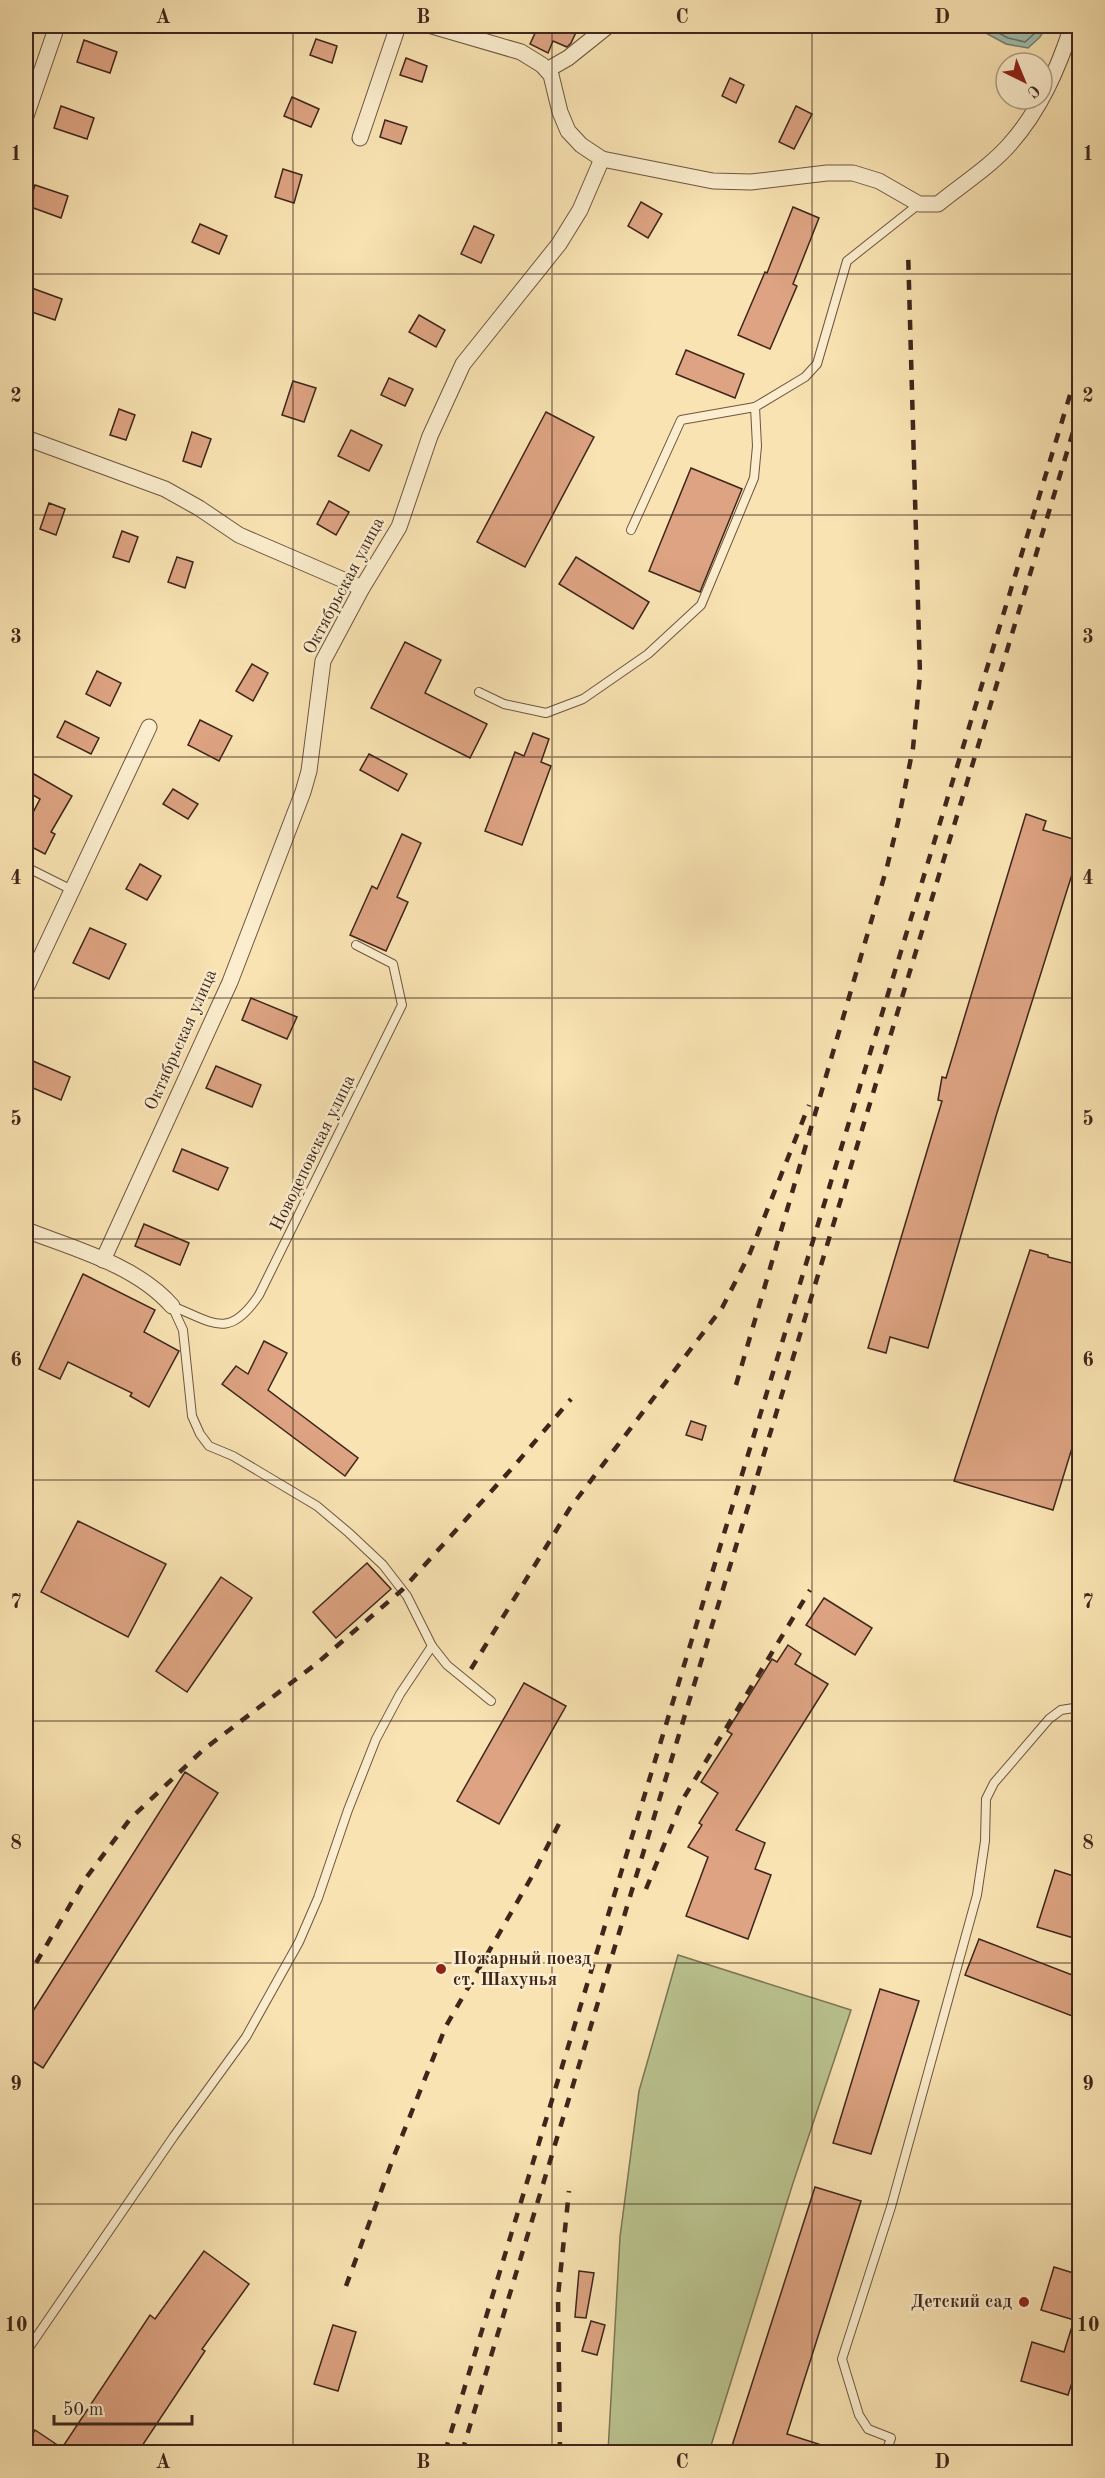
<svg xmlns="http://www.w3.org/2000/svg" width="1105" height="2478" font-family="'Old Standard TT',serif">
  <style>
    .green { fill: #bac48f; stroke: #7c7556; stroke-width: 1.5 }
    .water { fill: #9ebeb0; stroke: #788175; stroke-width: 1.5 }
    .lines { fill: none; stroke-linecap: round; stroke-linejoin: round }
    .shore { stroke: #6e7266; stroke-width: 1.5 }
    .building { fill: #dda382; stroke: #3e261c; stroke-width: 1.5 }
    .lane-casing { stroke: #6d5542; stroke-width: 10 }
    .street-casing { stroke: #6d5542; stroke-width: 17 }
    .lane { stroke: #fbedcd; stroke-width: 8 }
    .street { stroke: #fbedcd; stroke-width: 15 }
    .rail { stroke: #3e261c; stroke-width: 4.5; stroke-dasharray: 10 10; stroke-linecap: butt }
    .grid { fill: none; stroke: #3e261c; stroke-width: 1.5; stroke-opacity: 0.55 }
    .poi-dot { fill: #8f2418; stroke: #fbedcd; stroke-width: 2 }
    .labels { text-anchor: middle; dominant-baseline: central; stroke-width: 5; stroke-linejoin: round; paint-order: stroke }
    .street-label { font-size: 18px; fill: #3e261c; stroke: #fbedcd }
    .poi-label { font-size: 18px; font-weight: bold; fill: #3e261c; stroke: #fbedcd; text-anchor: start }
    .neatline { fill: none; stroke: #3e261c; stroke-width: 2 }
    .grid-label { font-size: 20px; text-anchor: middle; font-weight: bold; fill: #3e261c }
  </style>
  <rect width="100%" height="100%" fill="#f9e3b2"/>
  <filter id="stains"><feTurbulence type="fractalNoise" baseFrequency=".00333" numOctaves="4"/><feColorMatrix values="0 0 0 0 .2 0 0 0 0 .09 0 0 0 0 .02 0 0 0 .5 -.17"/></filter>
  <radialGradient id="worn" r=".72"><stop offset=".6" stop-color="#630" stop-opacity="0"/><stop offset="1" stop-color="#630" stop-opacity=".3"/></radialGradient>
  <polygon class="green" points="678,1955 851,2010 793,2183 709,2452 608,2452 620,2237 639,2091"/>
  <polygon class="water" points="973,26 1047,26 1040,37 1028,48 1006,44"/>
  <g class="lines">
    <polyline class="shore" points="986,26 1008,38 1025,42 1035,33 1040,26"/>
  </g>
  <g class="building">
    <polygon points="555,26 579,26 571,43 567,47 553,41 548,53 530,44 538,27 552,33"/>
    <polygon points="316,39 337,46 332,63 310,55"/>
    <polygon points="84,40 117,52 110,73 77,62"/>
    <polygon points="406,58 427,66 422,82 400,75"/>
    <polygon points="730,78 744,85 736,103 722,96"/>
    <polygon points="292,97 319,109 311,127 284,116"/>
    <polygon points="61,106 94,118 87,139 54,128"/>
    <polygon points="796,106 812,114 794,149 779,142"/>
    <polygon points="385,120 407,127 401,144 380,137"/>
    <polygon points="283,169 302,175 294,203 275,197"/>
    <polygon points="35,185 68,196 61,218 28,206"/>
    <polygon points="641,202 662,214 648,238 628,226"/>
    <polygon points="793,207 819,218 793,284 797,286 770,349 738,335 765,272 767,273"/>
    <polygon points="200,224 227,236 219,254 192,242"/>
    <polygon points="474,226 494,235 481,263 461,254"/>
    <polygon points="29,287 62,299 55,320 26,310 26,297"/>
    <polygon points="419,315 445,330 436,347 409,332"/>
    <polygon points="686,350 744,374 735,398 676,374"/>
    <polygon points="389,378 413,389 405,406 381,395"/>
    <polygon points="293,381 316,388 304,422 282,415"/>
    <polygon points="119,409 135,415 126,440 110,435"/>
    <polygon points="546,412 594,437 525,567 477,542"/>
    <polygon points="351,430 382,445 369,471 338,456"/>
    <polygon points="192,432 211,439 201,467 183,461"/>
    <polygon points="691,468 742,489 700,592 649,571"/>
    <polygon points="329,501 349,512 336,535 317,524"/>
    <polygon points="49,503 65,509 56,535 40,529"/>
    <polygon points="122,531 138,537 129,562 113,557"/>
    <polygon points="177,557 193,562 185,588 168,582"/>
    <polygon points="576,557 649,602 633,629 559,584"/>
    <polygon points="405,642 441,660 425,693 487,724 470,758 371,708"/>
    <polygon points="252,664 268,673 253,701 236,691"/>
    <polygon points="97,671 121,683 110,706 86,694"/>
    <polygon points="200,720 232,736 219,761 188,745"/>
    <polygon points="65,721 99,738 91,754 57,737"/>
    <polygon points="533,733 549,739 541,762 551,766 522,845 485,831 515,752 524,756"/>
    <polygon points="369,754 407,774 398,791 360,770"/>
    <polygon points="34,774 72,796 51,832 55,834 45,854 26,844 26,826 40,799 26,791"/>
    <polygon points="173,789 198,804 188,819 163,804"/>
    <polygon points="1026,814 1046,821 1043,830 1080,841 1080,849 996,1116 928,1348 890,1337 886,1353 868,1348 942,1101 938,1100 942,1077 946,1078"/>
    <polygon points="402,834 421,843 397,897 408,902 386,951 350,935 372,886 377,889"/>
    <polygon points="140,864 161,876 147,900 126,889"/>
    <polygon points="90,928 126,944 109,979 73,963"/>
    <polygon points="251,998 297,1017 287,1039 242,1020"/>
    <polygon points="26,1058 70,1077 61,1100 26,1085"/>
    <polygon points="216,1066 261,1085 252,1107 206,1088"/>
    <polygon points="182,1149 228,1168 218,1190 173,1171"/>
    <polygon points="144,1224 189,1243 180,1265 135,1246"/>
    <polygon points="1030,1250 1048,1255 1048,1257 1080,1265 1080,1422 1053,1510 954,1481"/>
    <polygon points="83,1274 155,1310 144,1332 179,1351 149,1407 130,1396 132,1393 68,1362 60,1379 39,1369"/>
    <polygon points="264,1341 287,1353 268,1390 358,1458 345,1476 222,1384 236,1366 248,1374"/>
    <polygon points="691,1421 706,1426 702,1440 686,1435"/>
    <polygon points="78,1521 166,1564 128,1637 41,1592"/>
    <polygon points="367,1563 391,1589 336,1638 313,1612"/>
    <polygon points="221,1577 252,1598 187,1692 156,1671"/>
    <polygon points="824,1598 872,1628 855,1655 806,1625"/>
    <polygon points="788,1645 801,1654 795,1664 828,1684 736,1830 765,1843 755,1869 771,1875 748,1939 686,1916 708,1857 688,1847 702,1825 699,1823 718,1793 701,1782 732,1734 727,1731 772,1659 777,1662"/>
    <polygon points="524,1683 566,1706 499,1824 457,1801"/>
    <polygon points="185,1772 218,1793 43,2068 26,2057 26,2022"/>
    <polygon points="1055,1870 1080,1878 1080,1940 1037,1927"/>
    <polygon points="979,1939 1080,1978 1080,2019 965,1975"/>
    <polygon points="880,1989 919,2001 871,2154 833,2143"/>
    <polygon points="815,2187 861,2201 787,2434 834,2449 834,2452 730,2452"/>
    <polygon points="204,2251 249,2284 202,2349 205,2351 138,2452 26,2452 26,2445 35,2430 62,2448 150,2315 155,2319"/>
    <polygon points="1054,2267 1080,2275 1080,2358 1068,2395 1021,2381 1032,2342 1064,2352 1074,2320 1041,2310"/>
    <polygon points="579,2271 594,2273 586,2318 575,2317"/>
    <polygon points="591,2321 605,2325 597,2355 582,2351"/>
    <polygon points="333,2325 356,2332 338,2391 314,2384"/>
  </g>
  <g class="lines">
    <g class="lane-casing">
      <g id="lane">
        <polyline points="631,530 681,420 755,407 805,377 817,364 847,261 919,204"/>
        <polyline points="479,692 504,704 546,713 583,699 648,654 701,605 754,478 757,446 755,407"/>
        <polyline points="26,867 72,890"/>
        <path d="M172 1306C214 1323 229 1340 259 1295L402 1005 393 964 356 945"/>
        <polyline points="432,1646 447,1665 491,1701"/>
        <polyline points="26,2352 174,2136 246,2037 299,1942 318,1898 348,1810 376,1739 400,1694 432,1646 407,1596 383,1565 349,1533 317,1506 233,1456 209,1446 200,1434 192,1416 183,1330 172,1306"/>
        <polyline points="886,2452 891,2438 868,2429 859,2415 842,2359 891,2207 977,1895 985,1841 986,1799 994,1783 1049,1719 1061,1710 1080,1707"/>
      </g>
    </g>
    <g class="street-casing">
      <g id="street">
        <path d="M432 26 521 52 542 65 551 75 560 112 568 131 581 145 602 159 713 181 751 182 827 173H853L879 181 919 204H938C961 185 990 167 1010 144 1040 110 1058 69 1072 26"/>
        <polyline points="547,70 568,58 608,26"/>
        <polyline points="26,116 57,26"/>
        <polyline points="360,138 398,26"/>
        <polyline points="26,438 165,489 199,508 239,535 362,588"/>
        <polyline points="26,988 149,727"/>
        <path d="M26 1230C75 1249 136 1265 172 1306"/>
        <polyline points="103,1260 230,982 303,792 309,771 323,661 362,588 399,527 430,436 463,364 559,244 580,210 602,159"/>
      </g>
    </g>
    <use href="#lane" class="lane"/>
    <use href="#street" class="street"/>
    <g class="rail">
      <polyline points="736,1385 887,867 898,822 913,748 920,675 908,250"/>
      <polyline points="471,1669 570,1508 722,1308 750,1253 809,1105"/>
      <polyline points="646,1889 683,1799 810,1590"/>
      <polyline points="26,1980 86,1878 130,1819 203,1750 316,1664 402,1590 515,1465 571,1399"/>
      <polyline points="346,2286 394,2156 446,2026 531,1878 562,1818"/>
      <polyline points="445,2452 1080,362"/>
      <polyline points="462,2452 1080,409"/>
      <polyline points="560,2452 558,2296 569,2191"/>
    </g>
  </g>
  <path class="grid" d="M293 26V2452M552 26V2452M812 26V2452M26 274H1080M26 515H1080M26 757H1080M26 998H1080M26 1239H1080M26 1480H1080M26 1721H1080M26 1963H1080M26 2204H1080"/>
  <g class="poi-dot">
    <circle cx="441" cy="1969" r="6"/>
    <circle cx="1024" cy="2302" r="6"/>
  </g>
  <g class="labels">
    <g class="street-label">
      <text transform="translate(344 586) rotate(-62)">Октябрьская улица</text>
      <text transform="translate(181 1040) rotate(-66)">Октябрьская улица</text>
      <text transform="translate(313 1153) rotate(-64)">Новодеповская улица</text>
    </g>
    <g class="poi-label">
      <text x="453" y="1959">Пожарный поезд<tspan x="453" dy="21">ст. Шахунья</tspan></text>
      <text x="1012" y="2302" text-anchor="end">Детский сад</text>
    </g>
  </g>
  <rect width="1105" height="2478" fill="none" stroke="#f9e3b2" stroke-width="66"/>
  <g transform="translate(1024 81) rotate(137)"><circle r="28" fill="#fbedcd" stroke="#af9d86" stroke-width="1.5"/>
  <path d="M0-4.5L10 22L0 15L-10 22Z" fill="#8f2418"/>
  <text y="-9" font-size="16" font-weight="bold" text-anchor="middle" fill="#3e261c">С</text>
  </g>
  <path d="M54 2415v9h138v-9" fill="none" stroke="#3e261c" stroke-width="3"/>
  <text x="63" y="2415" font-size="18" fill="#3e261c" stroke="#fbedcd" stroke-width="4.5" paint-order="stroke">50 m</text>
  <rect x="33" y="33" width="1039" height="2412" class="neatline"/>
  <g class="grid-label">
    <text x="163" y="23">A</text>
    <text x="423" y="23">B</text>
    <text x="682" y="23">C</text>
    <text x="942" y="23">D</text>
    <text x="16" y="160">1</text>
    <text x="1088" y="160">1</text>
    <text x="16" y="402">2</text>
    <text x="1088" y="402">2</text>
    <text x="16" y="643">3</text>
    <text x="1088" y="643">3</text>
    <text x="16" y="884">4</text>
    <text x="1088" y="884">4</text>
    <text x="16" y="1125">5</text>
    <text x="1088" y="1125">5</text>
    <text x="16" y="1366">6</text>
    <text x="1088" y="1366">6</text>
    <text x="16" y="1608">7</text>
    <text x="1088" y="1608">7</text>
    <text x="16" y="1849">8</text>
    <text x="1088" y="1849">8</text>
    <text x="16" y="2090">9</text>
    <text x="1088" y="2090">9</text>
    <text x="16" y="2331">10</text>
    <text x="1088" y="2331">10</text>
    <text x="163" y="2468">A</text>
    <text x="423" y="2468">B</text>
    <text x="682" y="2468">C</text>
    <text x="942" y="2468">D</text>
  </g>
  <rect width="100%" height="100%" filter="url(#stains)"/>
  <rect width="100%" height="100%" fill="url(#worn)"/>
</svg>
